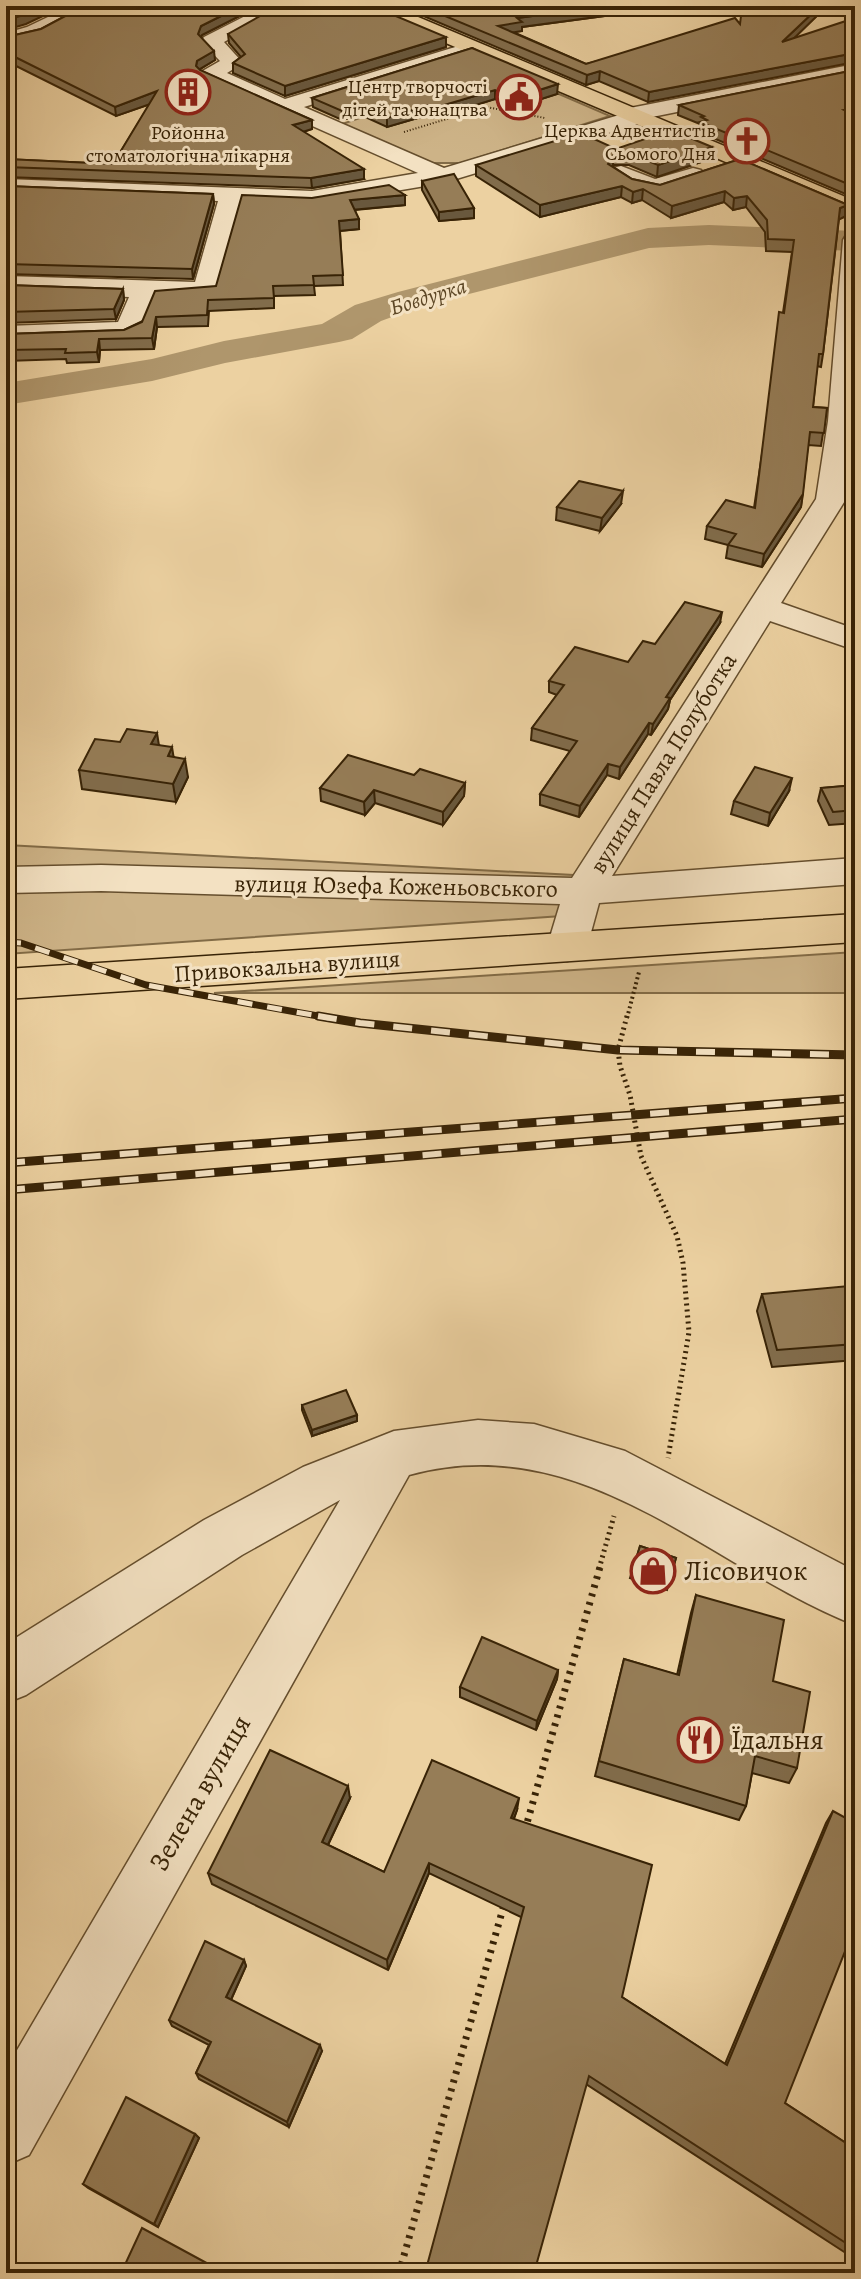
<svg xmlns="http://www.w3.org/2000/svg" width="861" height="2279" font-family="Alegreya,serif">
  <style>
    .green { fill: #cdb387; stroke: #826b46; stroke-width: 2 }
    .lines { fill: none; stroke-linecap: round; stroke-linejoin: round }
    .river { fill: #af966c; fill-rule: evenodd }
    .minor-casing { stroke: #654e2d; stroke-width: 3 }
    .major-casing { stroke: #382306; stroke-width: 3 }
    .path-far3 { stroke: #382306; stroke-width: 2; stroke-dasharray: 1 2; stroke-linecap: butt }
    .path-far2 { stroke: #382306; stroke-width: 4; stroke-dasharray: 2 3; stroke-linecap: butt }
    .path-far1 { stroke: #382306; stroke-width: 5; stroke-dasharray: 2 4; stroke-linecap: butt }
    .path { stroke: #382306; stroke-width: 7; stroke-dasharray: 3 6; stroke-linecap: butt }
    .minor { fill: #f3e1c2; fill-rule: evenodd }
    .major { fill: #ecd1a1; fill-rule: evenodd }
    .rail-far1-casing { stroke: #382306; stroke-width: 7 }
    .rail-casing { stroke: #382306; stroke-width: 9 }
    .rail-far1 { stroke: #f3e1c2; stroke-width: 5; stroke-dasharray: 15; stroke-linecap: butt }
    .rail { stroke: #f3e1c2; stroke-width: 6; stroke-dasharray: 19; stroke-linecap: butt }
    .wall { fill: #816c4b; stroke: #382306; stroke-width: 2 }
    .shaded-wall { fill: #69583d; stroke: #382306; stroke-width: 2 }
    .building { fill: #967d57; stroke: #382306; stroke-width: 2 }
    .labels { text-anchor: middle; dominant-baseline: central; stroke-width: 6; stroke-linejoin: round; paint-order: stroke }
    .far-poi-label { font-size: 20px; fill: #382306; stroke: #f3e1c2; text-anchor: end }
    .far-water-label { font-size: 22px; font-style: italic; fill: #5c4625; stroke: #f3e1c2 }
    .street-label { font-size: 24px; fill: #382306; stroke: #f3e1c2 }
    .near-poi-label { font-size: 28px; fill: #382306; stroke: #f3e1c2; text-anchor: start }
    .near-street-label { font-size: 28px; fill: #382306; stroke: #f3e1c2 }
  </style>
  <rect width="100%" height="100%" fill="#ecd1a1"/>
  <filter id="stains"><feTurbulence type="fractalNoise" baseFrequency=".0025" numOctaves="4"/><feColorMatrix values="0 0 0 0 .2 0 0 0 0 .09 0 0 0 0 .02 0 0 0 .5 -.17"/></filter>
  <radialGradient id="worn" r=".72"><stop offset=".6" stop-color="#630" stop-opacity="0"/><stop offset="1" stop-color="#630" stop-opacity=".3"/></radialGradient>
  <g class="green">
    <polygon points="522,78 610,116 461,163 432,163 339,125 410,101"/>
    <polygon points="680,232 850,237 849,243 709,237 651,240 412,302 373,315 343,333 325,338 227,355 154,373 6,398 6,389 148,366 243,345 318,333 332,329 363,311 424,292 603,249 642,236"/>
    <polygon points="6,845 592,876 576,915 6,954"/>
    <polygon points="855,952 855,993 214,993"/>
  </g>
  <g class="lines">
    <polygon class="river" points="709,225 855,231 855,251 709,245 649,248 422,306 381,321 352,339 339,342 225,363 152,381 6,405 6,383 152,359 224,341 322,324 355,305 398,292 648,228"/>
    <g class="minor-casing">
      <g id="minor">
        <polygon points="71,6 96,6 41,35 6,45 6,33 27,27"/>
        <polygon points="265,6 290,6 224,42 243,63 227,73 285,99 465,44 479,44 482,48 479,52 304,107 444,168 619,115 622,110 630,108 855,64 855,76 647,118 645,122 443,183 312,205 241,202 215,294 154,298 141,331 124,338 6,342 6,326 118,322 129,297 6,292 6,276 195,282 218,201 6,193 6,179 312,191 418,173 202,77 199,73 220,61 201,41 204,37"/>
        <polygon points="621,166 655,179 693,168 701,170 705,175 701,180 653,194 613,178 609,173 613,168"/>
        <polygon points="855,233 855,430 846,499 781,603 855,629 855,650 770,621 612,876 855,858 855,884 599,903 587,947 581,957 567,961 553,957 547,947 560,904 101,891 6,893 6,867 101,865 572,878 816,499 828,421 843,240 846,235"/>
        <path d="M478 1420 534 1424 625 1451 855 1571V1625C706 1566 584 1427 409 1475L29 2155 6 2165V2069L340 1500 242 1555 26 1695 6 1703V1644L204 1520 303 1467 394 1431Z"/>
      </g>
    </g>
    <g class="major-casing">
      <g id="major">
        <polygon points="365,6 392,6 855,201 855,217 368,10"/>
        <polygon points="855,914 855,942 6,999 6,969"/>
      </g>
    </g>
    <polyline class="path-far3" points="404,132 486,107 545,118"/>
    <polyline class="path-far2" points="627,1018 639,972"/>
    <g class="path-far1">
      <polyline points="627,1016 618,1050 620,1066 630,1095 641,1156 677,1236 683,1263 689,1332 668,1458"/>
      <polyline points="599,1569 614,1516"/>
    </g>
    <g class="path">
      <polyline points="525,1830 600,1567"/>
      <polyline points="399,2273 504,1905"/>
    </g>
    <use href="#minor" class="minor"/>
    <use href="#major" class="major"/>
    <g class="rail-far1-casing">
      <polyline id="rail-far1" points="6,942 21,943 146,985 329,1018"/>
    </g>
    <g class="rail-casing">
      <g id="rail">
        <polyline points="318,1016 360,1023 618,1050 855,1055"/>
        <polyline points="6,1163 855,1098"/>
        <polyline points="6,1190 855,1119"/>
      </g>
    </g>
    <use href="#rail-far1" class="rail-far1"/>
    <use href="#rail" class="rail"/>
  </g>
  <g class="wall">
    <polygon points="84,6 259,6 202,35 201,37 215,60 199,70 312,120 312,129 303,132 364,179 312,188 6,177 6,159 113,164 150,104 116,116 14,65 6,37 41,29"/>
    <polygon points="400,6 649,6 649,10 522,27 522,31 513,32 586,64 740,24 827,6 794,38 648,102 599,81 586,85"/>
    <polygon points="228,34 446,47 285,96 233,73 233,63 241,57 229,43"/>
    <polygon points="472,48 557,94 513,108 495,99 434,118 428,115 387,127 361,115 342,120 313,107 312,98"/>
    <polygon points="855,70 855,198 699,132 700,124 678,115 679,105"/>
    <polygon points="616,149 710,159 657,177 629,165 613,165 612,166 632,179 660,185 740,159 848,205 846,216 839,219 823,354 821,367 817,366 813,407 827,408 821,446 808,445 801,507 762,567 726,558 728,545 705,539 707,526 754,508 792,252 766,251 765,232 746,207 733,210 724,202 671,218 642,200 632,203 621,197 540,217 476,176 476,165"/>
    <polygon points="422,181 474,208 474,218 439,221 422,190"/>
    <polygon points="6,186 213,194 214,204 193,279 6,274"/>
    <polygon points="405,195 405,205 355,210 359,229 340,231 343,285 314,286 315,295 274,296 274,308 209,311 208,326 157,327 154,349 100,350 99,362 67,363 66,359 6,361 6,334 124,330 216,286 312,198"/>
    <polygon points="6,285 123,289 124,300 116,319 6,323"/>
    <polygon points="621,504 600,531 556,520 557,507"/>
    <polygon points="855,542 855,564 848,562 851,550"/>
    <polygon points="720,623 670,700 668,709 651,735 648,734 619,779 607,775 579,817 540,805 540,794 570,751 531,740 532,728 557,695 549,692 549,681 628,662 655,644"/>
    <polygon points="120,742 159,745 174,757 188,777 176,802 82,789 79,770"/>
    <polygon points="414,775 465,783 464,796 443,825 375,803 365,815 321,801 320,788"/>
    <polygon points="855,785 855,823 829,825 818,801 821,788"/>
    <polygon points="789,791 768,826 731,814 734,801"/>
    <polygon points="762,1294 855,1305 855,1360 772,1367 757,1311"/>
    <polygon points="302,1405 357,1415 357,1421 312,1436 302,1410"/>
    <polygon points="640,1546 676,1558 667,1590 630,1578"/>
    <polygon points="696,1595 773,1681 797,1768 789,1783 752,1773 746,1806 739,1820 595,1776 624,1659 677,1675 691,1613"/>
    <polygon points="558,1670 557,1679 536,1730 460,1697 460,1687"/>
    <polygon points="350,1798 328,1845 384,1872 517,1810 514,1819 622,1997 725,2064 826,1823 833,1811 785,2103 855,2149 855,2259 586,2084 521,1917 429,1873 388,1970 212,1884 208,1873"/>
    <polygon points="244,1960 246,1966 231,2000 322,2051 289,2127 199,2079 196,2073 209,2045 172,2026 169,2020"/>
    <polygon points="195,2134 199,2138 158,2227 88,2188 83,2184"/>
  </g>
  <g class="shaded-wall">
    <polygon points="44,6 64,6 26,24 6,30 6,20"/>
    <polygon points="241,6 259,6 202,35 199,43 198,34 201,26"/>
    <polygon points="610,6 649,6 649,10 522,27 522,31 497,35 498,26 517,18"/>
    <polygon points="820,6 827,6 781,51 782,42"/>
    <polygon points="446,37 446,47 285,96 285,86"/>
    <polygon points="214,51 215,60 198,70 196,66 197,61"/>
    <polygon points="855,53 855,62 648,102 649,92"/>
    <polygon points="13,56 14,65 6,70 6,60"/>
    <polygon points="600,71 599,81 586,85 587,75"/>
    <polygon points="558,84 557,94 513,108 514,98"/>
    <polygon points="495,90 495,99 434,118 434,108"/>
    <polygon points="157,91 159,101 116,116 115,107"/>
    <polygon points="361,105 361,115 342,120 342,111"/>
    <polygon points="428,105 428,115 387,127 387,118"/>
    <polygon points="855,108 855,117 844,110"/>
    <polygon points="312,120 312,129 293,135 293,125"/>
    <polygon points="712,147 710,159 657,177 658,165"/>
    <polygon points="614,154 613,165 607,175 608,164"/>
    <polygon points="364,169 364,179 312,188 311,178"/>
    <polygon points="622,186 621,197 540,217 540,205"/>
    <polygon points="643,189 642,200 632,203 633,192"/>
    <polygon points="725,191 724,202 671,218 672,206"/>
    <polygon points="213,194 214,204 193,279 192,269"/>
    <polygon points="405,195 405,205 351,210 350,200"/>
    <polygon points="747,196 746,207 733,210 734,198"/>
    <polygon points="848,205 846,216 838,220 840,208"/>
    <polygon points="474,208 474,218 439,221 439,212"/>
    <polygon points="359,219 359,229 339,231 339,221"/>
    <polygon points="123,289 124,300 116,319 114,309"/>
    <polygon points="156,317 157,327 154,349 152,338"/>
    <polygon points="99,339 100,350 99,362 97,352"/>
    <polygon points="623,491 621,504 600,531 602,518"/>
    <polygon points="803,494 801,507 762,567 764,554"/>
    <polygon points="722,612 720,623 670,700 668,709 651,735 653,724 666,697"/>
    <polygon points="649,723 648,734 619,779 620,767"/>
    <polygon points="157,733 160,752 151,744"/>
    <polygon points="172,747 175,766 168,756"/>
    <polygon points="185,759 188,777 176,802 173,784"/>
    <polygon points="608,764 607,775 579,817 580,806"/>
    <polygon points="792,778 789,791 768,826 770,813"/>
    <polygon points="465,783 464,796 443,825 443,812"/>
    <polygon points="374,790 375,803 365,815 364,802"/>
    <polygon points="357,1415 357,1421 312,1436 312,1430"/>
    <polygon points="558,1670 557,1679 536,1730 537,1721"/>
    <polygon points="348,1786 350,1798 324,1853 322,1842"/>
    <polygon points="519,1798 517,1810 509,1830 511,1818"/>
    <polygon points="429,1863 429,1873 388,1970 387,1960"/>
    <polygon points="244,1960 246,1966 229,2004 226,1997"/>
    <polygon points="320,2045 322,2051 289,2127 287,2122"/>
    <polygon points="195,2134 199,2138 158,2227 154,2224"/>
  </g>
  <g class="building">
    <polygon points="6,6 44,6 24,15 6,20"/>
    <polygon points="84,6 241,6 201,26 198,34 214,51 197,61 196,66 200,70 312,120 293,125 364,169 311,178 6,167 6,159 113,164 157,91 115,107 13,56 6,60 6,37 41,29"/>
    <polygon points="278,6 372,6 446,37 285,86 233,63 245,54 228,34"/>
    <polygon points="421,6 610,6 517,18 522,22 498,26 586,64 735,18 740,24 741,16 775,6 820,6 782,42 855,18 855,53 649,92 600,71 587,75"/>
    <polygon points="472,48 558,84 514,98 495,90 434,108 428,105 387,118 361,105 342,111 312,98"/>
    <polygon points="855,70 855,108 844,110 855,115 855,187 700,122 707,120 701,117 704,116 679,105"/>
    <polygon points="671,130 712,147 658,165 630,154 614,154 608,164 632,179 660,185 740,159 848,205 840,208 823,354 819,354 813,407 827,408 824,433 810,432 803,494 764,554 728,545 736,534 707,526 726,500 755,508 779,312 784,313 794,240 768,239 767,220 747,196 734,198 725,191 672,206 643,189 633,192 622,186 540,205 476,165 581,133 616,149"/>
    <polygon points="454,174 474,208 439,212 422,181"/>
    <polygon points="389,185 405,195 350,200 359,219 339,221 343,275 313,276 314,285 273,286 274,298 208,300 207,315 156,317 152,338 99,339 97,352 65,353 66,349 6,350 6,334 124,330 142,322 155,291 216,286 242,195 312,198"/>
    <polygon points="6,186 213,194 192,269 6,264"/>
    <polygon points="6,285 123,289 114,309 6,312"/>
    <polygon points="579,481 623,491 602,518 557,507"/>
    <polygon points="685,602 722,612 666,697 670,698 653,724 649,723 620,767 608,764 580,806 540,794 577,741 532,728 564,685 549,681 575,647 628,662 643,641 655,644"/>
    <polygon points="127,729 157,733 151,744 172,747 168,756 185,759 173,784 79,770 95,739 120,742"/>
    <polygon points="348,755 414,775 420,769 465,783 443,812 374,790 364,802 320,788"/>
    <polygon points="755,767 792,778 770,813 734,801"/>
    <polygon points="855,785 855,810 833,812 821,788"/>
    <polygon points="849,1286 855,1305 855,1344 777,1350 762,1294"/>
    <polygon points="346,1390 357,1415 312,1430 302,1405"/>
    <polygon points="640,1546 676,1558 668,1585 632,1573"/>
    <polygon points="696,1595 784,1620 773,1681 810,1692 797,1768 755,1756 746,1806 599,1761 624,1659 679,1675"/>
    <polygon points="482,1637 558,1670 537,1721 460,1687"/>
    <polygon points="270,1750 348,1786 322,1842 384,1872 432,1760 519,1798 511,1818 652,1865 622,1997 727,2065 833,1811 855,1823 855,1926 785,2103 855,2149 855,2249 589,2076 534,2273 425,2273 524,1907 429,1863 387,1960 208,1873"/>
    <polygon points="205,1941 244,1960 226,1997 320,2045 287,2122 196,2073 211,2042 169,2020"/>
    <polygon points="126,2097 195,2134 154,2224 83,2184"/>
    <polygon points="142,2228 225,2273 126,2273 122,2271"/>
  </g>
  <defs>
    <g id="building-ring" transform="scale(2.3)"><circle r="9.5" fill="#f3e1c2" stroke="#8f2418" stroke-width="1.5"/><path d="M-4-6H4V6H1V3H-1V6H-4ZM-2.5-4.3h1.7v1.8h-1.7ZM.8-4.3h1.7v1.8H.8ZM-2.5-1h1.7V.8h-1.7ZM.8-1h1.7V.8H.8Z" fill="#8f2418"/></g>
    <g id="civic-ring" transform="scale(2.3)"><circle r="9.5" fill="#f3e1c2" stroke="#8f2418" stroke-width="1.5"/><path d="M-.6-6.5H3V-4.5H.6V-3L4-1V1h2V6H-6V1h2V-1L-.6-3ZM-1.2 2.5V6h2.4V2.5Z" fill="#8f2418"/></g>
    <g id="church-ring" transform="scale(2.3)"><circle r="9.5" fill="#f3e1c2" stroke="#8f2418" stroke-width="1.5"/><path d="M-1.2-6h2.4v3.5h3.3v2.4h-3.3V6h-2.4V-.1h-3.3v-2.4h3.3Z" fill="#8f2418"/></g>
    <g id="shop-ring" transform="scale(2.3)"><circle r="9.5" fill="#f3e1c2" stroke="#8f2418" stroke-width="1.5"/><path d="M-5-2.5h2.3a2.7 3.5 0 0 1 5.4 0H5L5.5 6h-11ZM-1.5-2.5h3a1.5 2.3 0 0 0-3 0Z" fill="#8f2418"/></g>
    <g id="restaurant-ring" transform="scale(2.3)"><circle r="9.5" fill="#f3e1c2" stroke="#8f2418" stroke-width="1.5"/><path d="M-5-6h1v4h1v-4h1v4h1v-4h1v5L-1.5 .5V6h-2V.5L-5-1ZM5-6V6H3V1.5H1.5Q1.5-4 5-6Z" fill="#8f2418"/></g>
  </defs>
  <g fill-rule="evenodd">
    <use href="#building-ring" x="188" y="92"/>
    <use href="#civic-ring" x="519" y="97"/>
    <use href="#church-ring" x="747" y="141"/>
    <use href="#shop-ring" x="653" y="1571"/>
    <use href="#restaurant-ring" x="700" y="1740"/>
  </g>
  <g class="labels">
    <g class="far-poi-label">
      <text x="488" y="86">Центр творчості<tspan x="488" dy="23">дітей та юнацтва</tspan></text>
      <text x="716" y="130">Церква Адвентистів<tspan x="716" dy="23">Сьомого Дня</tspan></text>
      <text x="188" y="132" text-anchor="middle">Ройонна<tspan x="188" dy="23">стоматологічна лікарня</tspan></text>
    </g>
    <g class="far-water-label">
      <text transform="translate(428 297) rotate(-17)">Бовдурка</text>
    </g>
    <g class="street-label">
      <text transform="translate(663 763) rotate(-58)">вулиця Павла Полуботка</text>
      <text transform="translate(396 886) rotate(1)">вулиця Юзефа Коженьовського</text>
      <text transform="translate(287 966) rotate(-4)">Привокзальна вулиця</text>
    </g>
    <g class="near-poi-label">
      <text x="684" y="1571">Лісовичок</text>
      <text x="731" y="1740">Їдальня</text>
    </g>
    <g class="near-street-label">
      <text transform="translate(200 1793) rotate(-60)">Зелена вулиця</text>
    </g>
  </g>
  <rect width="861" height="2279" fill="none" stroke="#ecd1a1" stroke-width="32"/>
  <rect x="8" y="8" width="845" height="2263" fill="none" stroke="#382306" stroke-width="4"/>
  <rect x="16" y="16" width="829" height="2247" fill="none" stroke="#382306" stroke-width="2"/>
  <rect width="100%" height="100%" filter="url(#stains)"/>
  <rect width="100%" height="100%" fill="url(#worn)"/>
</svg>
